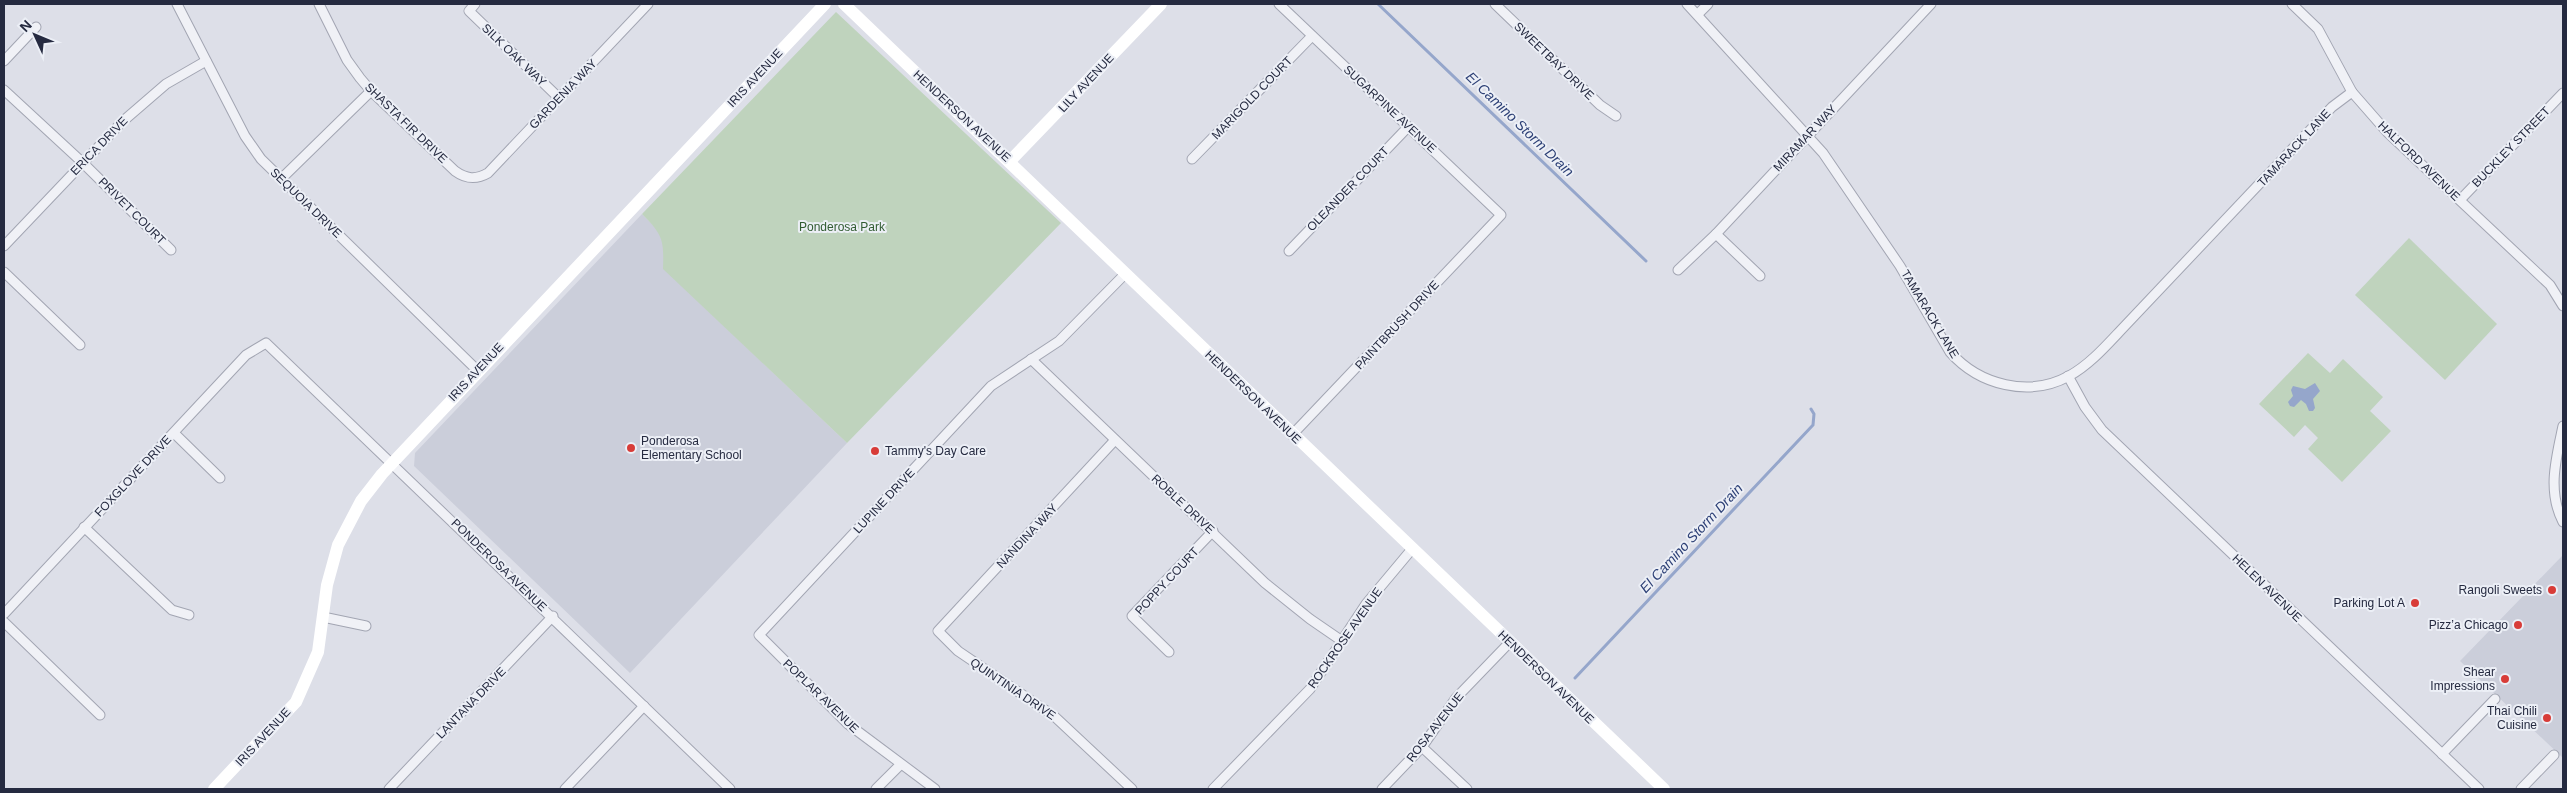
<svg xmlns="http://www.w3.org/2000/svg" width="2567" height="793" font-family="Helvetica,sans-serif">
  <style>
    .built { fill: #cbceda }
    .green { fill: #bfd3bd }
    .water { fill: #95a6cb }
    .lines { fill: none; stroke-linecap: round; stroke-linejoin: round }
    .stream { stroke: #95a6cb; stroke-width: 3 }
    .street-casing { stroke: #a2a5b2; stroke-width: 11 }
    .street { stroke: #f0f1f6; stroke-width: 9 }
    .secondary { stroke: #fff; stroke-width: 12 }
    .poi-dot { fill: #d83c38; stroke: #eceff6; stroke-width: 2 }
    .labels { text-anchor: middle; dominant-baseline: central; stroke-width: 4; stroke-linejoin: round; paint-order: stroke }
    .street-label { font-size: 12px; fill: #252a40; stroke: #eceff6 }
    .park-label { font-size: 12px; fill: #325c32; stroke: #eceff6 }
    .poi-label { font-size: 12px; fill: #252a40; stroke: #eceff6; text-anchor: end }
    .water-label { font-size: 14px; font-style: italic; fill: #2d4076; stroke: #eceff6 }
  </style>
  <rect width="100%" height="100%" fill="#dddfe8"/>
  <g class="built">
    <polygon points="642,214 657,229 664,241 664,269 847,443 630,673 414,466 415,453"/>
    <polygon points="2563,555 2563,758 2460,661"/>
  </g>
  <g class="green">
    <path d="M836 12 1061 223 847 443 663 269C664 240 663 235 642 214Z"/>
    <polygon points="2409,238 2497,324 2445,380 2355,295"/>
    <polygon points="2308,353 2330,373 2343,359 2383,397 2370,411 2391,431 2342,482 2308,449 2318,438 2305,425 2294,437 2259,404"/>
  </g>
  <polygon class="water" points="2315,383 2320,391 2313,399 2315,408 2313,411 2309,411 2306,404 2301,400 2294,407 2290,406 2288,402 2293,396 2291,390 2293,386 2305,389"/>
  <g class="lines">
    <g class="stream">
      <polyline points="1378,4 1646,261"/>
      <polyline points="1575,678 1813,425 1814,414 1811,409"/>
    </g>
    <g class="street-casing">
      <g id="street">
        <polyline points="177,4 245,136 261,159 477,370"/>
        <path d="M319 4 347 60 360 78 371 91 455 171C466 179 476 180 488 173L648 4"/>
        <polyline points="475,4 469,11 559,98"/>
        <polyline points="1279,4 1501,215 1292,435"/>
        <polyline points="1495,4 1600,105 1616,116"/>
        <path d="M1687 4 1823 153 1900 266 1950 352C1979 385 2029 398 2069 376 2089 365 2105 347 2121 330L2332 107 2352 92"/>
        <polyline points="2292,4 2318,29 2352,92 2387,132 2550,285 2563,306"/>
        <polyline points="1698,14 1708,4"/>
        <polyline points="4,61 36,27"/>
        <polyline points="4,90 83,163 171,250"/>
        <polyline points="1192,159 1312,36"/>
        <polyline points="281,179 371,91"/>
        <polyline points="2460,200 2563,93"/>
        <polyline points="1716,234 1760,276"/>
        <polyline points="4,246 122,122 166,84 206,61"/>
        <polyline points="1289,251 1408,127"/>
        <polyline points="1678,270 1716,234 1931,4"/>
        <polyline points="4,272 80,345"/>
        <polyline points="1031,359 1265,583 1310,619 1342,641"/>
        <polyline points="2068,376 2085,407 2102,430 2479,789"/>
        <path d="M2563 426C2556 459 2547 491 2563 522"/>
        <polyline points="174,433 220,478"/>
        <polyline points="1115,440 938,631 958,651 1054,716 1132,789"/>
        <polyline points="84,527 172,610 189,615"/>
        <polyline points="4,614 246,355 266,343 730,789"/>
        <polyline points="323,617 366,626"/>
        <polyline points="4,622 100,715"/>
        <polyline points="1169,652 1132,616 1213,531"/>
        <polyline points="1422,747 1467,789"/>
        <polyline points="2442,754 2495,699"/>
        <polyline points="389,789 553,616"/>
        <polyline points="565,789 644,706"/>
        <polyline points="876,789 900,765"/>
        <polyline points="935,789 848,724 759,635 991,386 1059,341 1125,274"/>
        <polyline points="1213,789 1310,689 1366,604 1412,549"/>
        <polyline points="1382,789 1422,747 1456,698 1510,642"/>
        <polyline points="2521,789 2554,755"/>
      </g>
    </g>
    <use href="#street" class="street"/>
    <g class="secondary">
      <polyline points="844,4 1664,789"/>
      <polyline points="1010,161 1161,4"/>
      <polyline points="214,789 296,702 318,652 327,585 338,545 361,501 382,474 825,4"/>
    </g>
  </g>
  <g class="poi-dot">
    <circle cx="631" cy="448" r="5"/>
    <circle cx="875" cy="451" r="5"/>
    <circle cx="2552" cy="590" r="5"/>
    <circle cx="2415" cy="603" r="5"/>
    <circle cx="2518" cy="625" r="5"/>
    <circle cx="2505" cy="679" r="5"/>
    <circle cx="2547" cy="718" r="5"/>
  </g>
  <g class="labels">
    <g class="street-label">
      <text transform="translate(514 55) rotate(44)">SILK OAK WAY</text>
      <text transform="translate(1554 61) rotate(44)">SWEETBAY DRIVE</text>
      <text transform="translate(755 78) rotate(-47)">IRIS AVENUE</text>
      <text transform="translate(1086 83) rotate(-47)">LILY AVENUE</text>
      <text transform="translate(563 94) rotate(-46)">GARDENIA WAY</text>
      <text transform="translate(1252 98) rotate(-46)">MARIGOLD COURT</text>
      <text transform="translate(1390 109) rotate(43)">SUGARPINE AVENUE</text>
      <text transform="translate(962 116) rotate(43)">HENDERSON AVENUE</text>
      <text transform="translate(406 123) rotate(44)">SHASTA FIR DRIVE</text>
      <text transform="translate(1805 138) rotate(-47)">MIRAMAR WAY</text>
      <text transform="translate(99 146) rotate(-46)">ERICA DRIVE</text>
      <text transform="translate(2511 147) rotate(-46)">BUCKLEY STREET</text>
      <text transform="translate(2294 148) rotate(-47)">TAMARACK LANE</text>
      <text transform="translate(2419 161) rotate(44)">HALFORD AVENUE</text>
      <text transform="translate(1348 189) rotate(-46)">OLEANDER COURT</text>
      <text transform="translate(306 203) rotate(44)">SEQUOIA DRIVE</text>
      <text transform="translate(132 211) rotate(45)">PRIVET COURT</text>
      <text transform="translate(1930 314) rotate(59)">TAMARACK LANE</text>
      <text transform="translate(1397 325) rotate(-47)">PAINTBRUSH DRIVE</text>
      <text transform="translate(476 372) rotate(-47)">IRIS AVENUE</text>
      <text transform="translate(1253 397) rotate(44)">HENDERSON AVENUE</text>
      <text transform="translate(133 476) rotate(-47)">FOXGLOVE DRIVE</text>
      <text transform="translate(884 501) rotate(-47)">LUPINE DRIVE</text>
      <text transform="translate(1183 504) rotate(43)">ROBLE DRIVE</text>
      <text transform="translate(1027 536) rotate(-47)">NANDINA WAY</text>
      <text transform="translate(499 565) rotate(44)">PONDEROSA AVENUE</text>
      <text transform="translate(1167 581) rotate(-47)">POPPY COURT</text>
      <text transform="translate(2267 588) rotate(44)">HELEN AVENUE</text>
      <text transform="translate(1345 638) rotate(-55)">ROCKROSE AVENUE</text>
      <text transform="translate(1546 677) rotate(44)">HENDERSON AVENUE</text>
      <text transform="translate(1013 689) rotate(34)">QUINTINIA DRIVE</text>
      <text transform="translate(821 696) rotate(44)">POPLAR AVENUE</text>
      <text transform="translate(471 703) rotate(-46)">LANTANA DRIVE</text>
      <text transform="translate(1435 727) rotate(-52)">ROSA AVENUE</text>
      <text transform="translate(263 737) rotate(-47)">IRIS AVENUE</text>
    </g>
    <g class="park-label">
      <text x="842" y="227">Ponderosa Park</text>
    </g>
    <g class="poi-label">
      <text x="641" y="441" text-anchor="start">Ponderosa<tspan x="641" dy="14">Elementary School</tspan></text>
      <text x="885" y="451" text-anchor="start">Tammy's Day Care</text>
      <text x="2542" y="590">Rangoli Sweets</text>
      <text x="2405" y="603">Parking Lot A</text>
      <text x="2508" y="625">Pizz’a Chicago</text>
      <text x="2495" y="672">Shear<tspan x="2495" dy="14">Impressions</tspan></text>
      <text x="2537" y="711">Thai Chili<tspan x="2537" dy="14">Cuisine</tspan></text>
    </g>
    <g class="water-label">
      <text transform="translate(1520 124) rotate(44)">El Camino Storm Drain</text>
      <text transform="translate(1691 538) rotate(-47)">El Camino Storm Drain</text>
    </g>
  </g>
  <rect width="2567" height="793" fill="none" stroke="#252a40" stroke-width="10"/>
  <g transform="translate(35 35) rotate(314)" stroke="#eceff6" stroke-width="4" paint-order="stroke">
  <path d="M0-4L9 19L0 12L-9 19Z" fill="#252a40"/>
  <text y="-8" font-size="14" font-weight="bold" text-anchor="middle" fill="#252a40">N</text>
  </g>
</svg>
